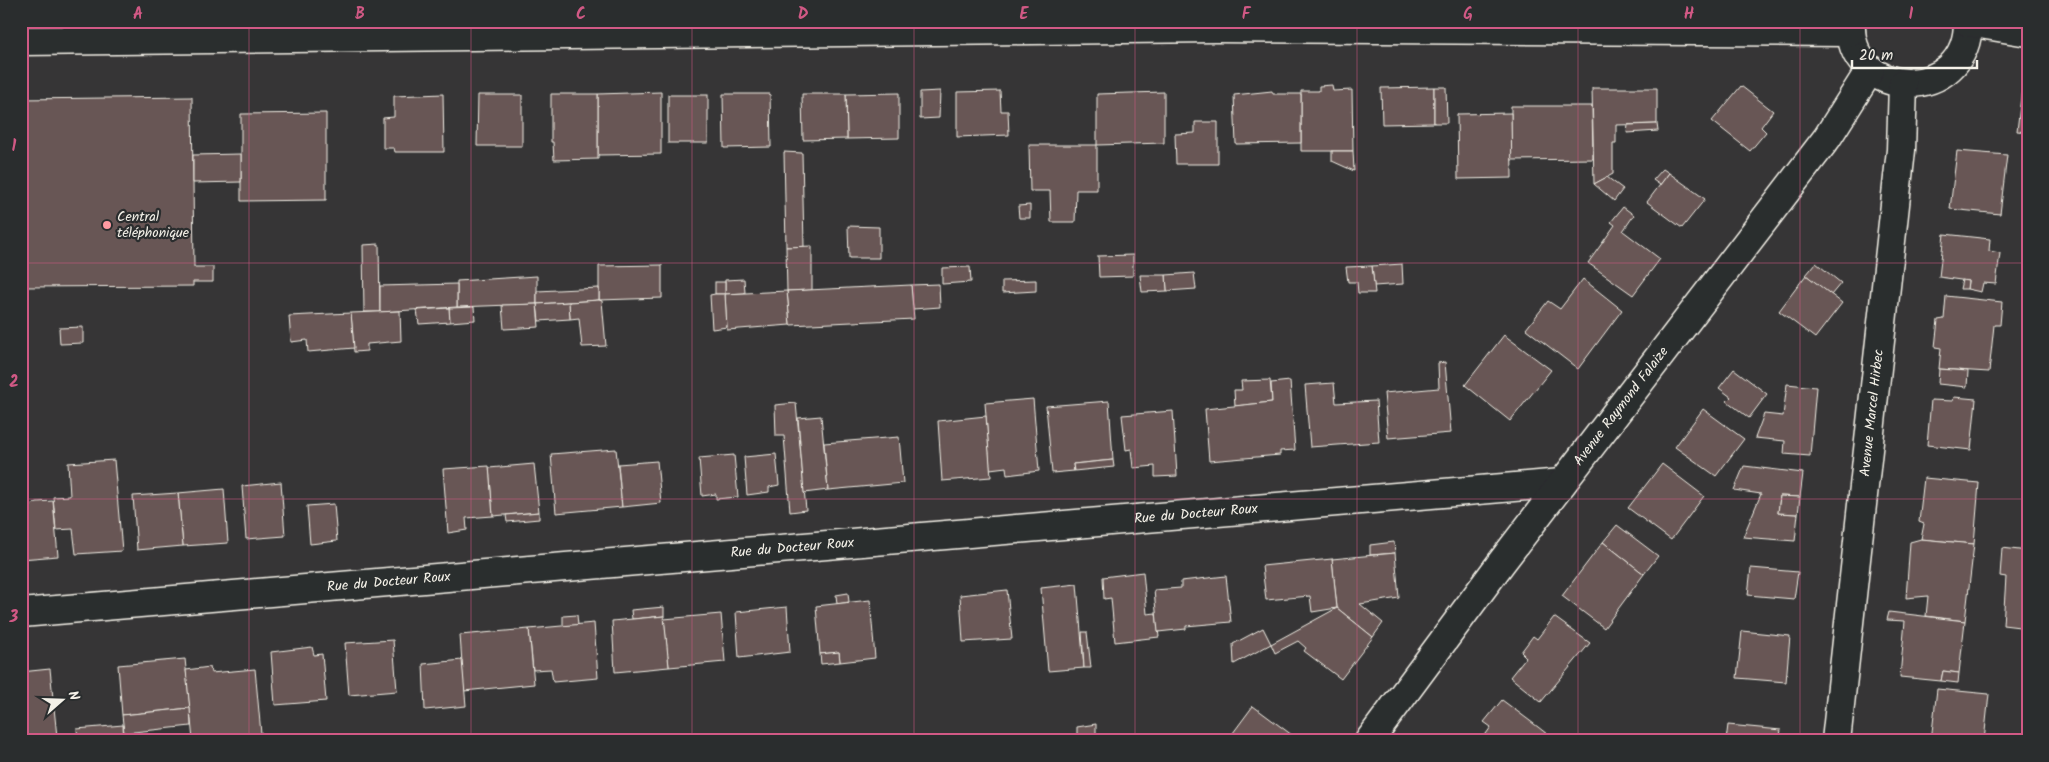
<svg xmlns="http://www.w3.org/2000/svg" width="2049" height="762" font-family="Kalam,sans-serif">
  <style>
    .building { fill: #685654; stroke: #f4f1e8 }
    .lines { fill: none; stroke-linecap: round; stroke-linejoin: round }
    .minor-casing { stroke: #f4f1e8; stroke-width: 31 }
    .minor { stroke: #2a2d2e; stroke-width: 28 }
    .grid { fill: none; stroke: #d15985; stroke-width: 1; stroke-opacity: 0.55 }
    .poi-dot { fill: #ff9aa2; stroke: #2a2d2e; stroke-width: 2 }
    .labels { text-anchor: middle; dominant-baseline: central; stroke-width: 4.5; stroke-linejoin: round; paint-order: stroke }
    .poi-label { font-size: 14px; fill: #f4f1e8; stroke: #2a2d2e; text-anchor: start }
    .street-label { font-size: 14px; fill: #f4f1e8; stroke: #2a2d2e }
    .neatline { fill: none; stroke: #d15985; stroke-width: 2 }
    .grid-label { font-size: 16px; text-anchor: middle; font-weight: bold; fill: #d15985 }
  </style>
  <rect width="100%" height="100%" fill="#363536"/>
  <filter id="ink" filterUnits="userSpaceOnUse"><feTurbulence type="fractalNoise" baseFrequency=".02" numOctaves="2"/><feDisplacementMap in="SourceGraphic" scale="10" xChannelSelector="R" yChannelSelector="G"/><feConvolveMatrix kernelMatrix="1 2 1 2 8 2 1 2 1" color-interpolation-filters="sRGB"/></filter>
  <g filter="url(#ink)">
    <g class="building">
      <polygon points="1332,85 1333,91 1352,90 1353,151 1301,151 1301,91 1319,91 1319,86"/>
      <polygon points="1741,86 1773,111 1761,127 1766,132 1750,151 1712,121"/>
      <polygon points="1434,87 1434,123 1382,124 1381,88"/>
      <polygon points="1434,87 1446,87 1447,123 1434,123"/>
      <polygon points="1592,88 1657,88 1657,124 1616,125 1616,143 1613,143 1613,174 1594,184"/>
      <polygon points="2022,88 2028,89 2028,132 2017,131"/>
      <polygon points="940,91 939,118 920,119 920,92"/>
      <polygon points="1000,91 1001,111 1008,111 1009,135 957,137 957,92"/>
      <polygon points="1272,91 1273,94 1301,94 1301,143 1236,144 1234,95"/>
      <polygon points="661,92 661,154 598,155 598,94"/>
      <polygon points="1164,92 1164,143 1097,145 1097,94"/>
      <polygon points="899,93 899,138 847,139 846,94"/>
      <polygon points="443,94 444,152 395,152 394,148 383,148 383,118 394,117 394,96"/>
      <polygon points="551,94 598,94 598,159 554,160 553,142 551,142"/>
      <polygon points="723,94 770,94 771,147 724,148"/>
      <polygon points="802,94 846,94 847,139 803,140"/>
      <polygon points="478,95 522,95 522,146 477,146"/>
      <rect x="668" y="95" width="40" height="48"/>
      <polygon points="192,97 194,267 213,267 213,282 193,282 193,286 21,287 21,99"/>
      <polygon points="1511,106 1592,106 1593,159 1511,160"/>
      <polygon points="326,113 326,200 241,201 241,114"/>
      <polygon points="1511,113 1512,178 1458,179 1457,114"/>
      <polygon points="1195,122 1218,122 1218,164 1176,164 1175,134 1195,133"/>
      <polygon points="1657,124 1658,131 1627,133 1628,125"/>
      <polygon points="1029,145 1097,145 1097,190 1076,190 1075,222 1051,222 1050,191 1030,191"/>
      <polygon points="1332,151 1353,151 1354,171 1332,161"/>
      <polygon points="1957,151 2007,155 2000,214 1950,209"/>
      <polygon points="784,152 802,153 804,247 786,247"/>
      <polygon points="241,154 241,182 193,183 193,155"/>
      <polygon points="1663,169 1669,173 1660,185 1653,180"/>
      <polygon points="1669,173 1705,199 1682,228 1647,202"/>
      <polygon points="1607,177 1623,189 1614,201 1594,184"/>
      <polygon points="1030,205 1030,218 1019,218 1018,206"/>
      <polygon points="1623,207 1634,215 1623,231 1660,259 1633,295 1588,263 1615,225 1611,222"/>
      <polygon points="848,226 879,227 879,258 849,258"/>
      <polygon points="1944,234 1990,239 1989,251 2000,253 1996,284 1983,283 1981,292 1967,289 1968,281 1939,277"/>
      <polygon points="379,244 380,312 364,312 363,245"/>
      <polygon points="812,246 812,290 787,291 786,247"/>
      <polygon points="1133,255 1133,276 1099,277 1098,256"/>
      <polygon points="1816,263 1841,283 1831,295 1806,275"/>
      <polygon points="1402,264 1403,284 1374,286 1372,266"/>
      <polygon points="662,265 662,298 599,300 599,266"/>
      <polygon points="1372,266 1375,293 1358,293 1357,282 1348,282 1346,267"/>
      <polygon points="970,267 971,282 942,284 942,268"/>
      <polygon points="1194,273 1196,289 1167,291 1166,275"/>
      <polygon points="1140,275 1166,275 1167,291 1142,292"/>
      <polygon points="1806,275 1842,303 1815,338 1779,311"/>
      <polygon points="537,276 537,304 457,307 457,281"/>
      <polygon points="744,279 745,293 725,294 725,280"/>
      <polygon points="1583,279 1622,310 1578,369 1526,329 1548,301 1560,309"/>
      <polygon points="1036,280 1036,291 1002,293 1002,281"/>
      <polygon points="1962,280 1968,281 1967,289 1960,289"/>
      <rect x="715" y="282" width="10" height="12"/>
      <polygon points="457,284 457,307 380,312 380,286"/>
      <polygon points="939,284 940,307 913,309 911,285"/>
      <polygon points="911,285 914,319 790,325 787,291"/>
      <polygon points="599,288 599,300 537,304 537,291"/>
      <polygon points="787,291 790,325 727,330 725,294"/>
      <polygon points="715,294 725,294 727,327 712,329 710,295"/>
      <polygon points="1946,296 2002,302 2000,325 1994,325 1989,372 1939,369 1941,348 1935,347 1938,320 1944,319"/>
      <polygon points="599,300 602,301 606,346 582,347 579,318 570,319 569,302"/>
      <polygon points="569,302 570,319 539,321 537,304"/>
      <polygon points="537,304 539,327 504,329 502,305"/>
      <polygon points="474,307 475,320 450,322 449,308"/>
      <polygon points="449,308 450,322 419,324 417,310"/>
      <polygon points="400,311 401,341 367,344 367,351 354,352 351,313"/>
      <polygon points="351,313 354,348 308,352 307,340 291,342 289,316"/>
      <polygon points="83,327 83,343 60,344 59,328"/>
      <polygon points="1504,335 1551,370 1510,421 1465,385"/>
      <polygon points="1445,362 1451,433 1388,438 1384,393 1439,388 1438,363"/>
      <polygon points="1734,369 1767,394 1749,418 1727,401 1731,397 1719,388"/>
      <polygon points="1939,369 1968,371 1967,387 1938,384"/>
      <polygon points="1270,380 1272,402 1235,406 1234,390 1242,390 1241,381"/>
      <polygon points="1290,381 1295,450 1280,451 1280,455 1209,461 1205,409 1272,402 1271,383"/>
      <polygon points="1334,383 1336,403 1376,401 1379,442 1310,447 1305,385"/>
      <polygon points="1787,384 1816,387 1810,456 1784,454 1785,441 1755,438 1764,414 1783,416"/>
      <polygon points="1954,397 1976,399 1971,450 1927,445 1931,400 1953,401"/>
      <polygon points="1033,399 1039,471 1007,475 1006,467 990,469 985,403"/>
      <polygon points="1109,401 1113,460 1073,464 1074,471 1052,473 1046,406"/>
      <polygon points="796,403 806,510 790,512 784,436 776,436 775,405"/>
      <polygon points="1703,409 1744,439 1716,476 1675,447"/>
      <polygon points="1173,411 1177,476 1155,477 1155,466 1133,468 1131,449 1126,450 1122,415"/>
      <polygon points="821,416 828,490 804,493 798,418"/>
      <polygon points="986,416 991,477 942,481 938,421"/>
      <polygon points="899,437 903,483 828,490 824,443"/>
      <polygon points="616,449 622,507 556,513 551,454"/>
      <polygon points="776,454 779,485 769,487 769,492 747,495 744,457"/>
      <polygon points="734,455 738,497 716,499 716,494 702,496 699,458"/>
      <polygon points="114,460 122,551 76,554 73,529 56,530 53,497 70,496 68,463"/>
      <polygon points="1113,460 1114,467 1074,471 1073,464"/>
      <polygon points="657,461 661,503 622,507 618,464"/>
      <polygon points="534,464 539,512 493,516 489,468"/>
      <polygon points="1662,464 1704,496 1671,540 1628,508"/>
      <polygon points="489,466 493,516 466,518 467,530 448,533 443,469"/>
      <polygon points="1744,466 1803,473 1800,497 1780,496 1778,513 1798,514 1795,541 1743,537 1761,494 1734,490"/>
      <polygon points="1924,478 1979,483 1974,544 1921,539 1924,524 1919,522"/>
      <polygon points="281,482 285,536 246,539 242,486"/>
      <polygon points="224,489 228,543 183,546 178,493"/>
      <polygon points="178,493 183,546 137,550 133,496"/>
      <polygon points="1780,496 1800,497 1798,514 1778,513"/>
      <polygon points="53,501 58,556 21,559 21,522 27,521 31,505 37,502"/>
      <polygon points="334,504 337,541 310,544 307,506"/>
      <polygon points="539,512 539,519 507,522 506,515"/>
      <polygon points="1617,525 1658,556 1644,574 1603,542"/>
      <polygon points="1921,539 1974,544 1965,621 1926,616 1928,596 1906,598 1910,542"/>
      <polygon points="1394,542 1395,553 1370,555 1370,545"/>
      <polygon points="1603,542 1644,574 1604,628 1562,596"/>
      <polygon points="2002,548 2028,551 2028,628 2003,625 2006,577 2000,576"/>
      <polygon points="1395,553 1399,598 1360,604 1383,623 1373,637 1337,608 1332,559"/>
      <polygon points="1332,559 1337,608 1312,612 1310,596 1266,600 1262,566"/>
      <polygon points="1751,568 1798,572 1794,599 1748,595"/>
      <polygon points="1143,572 1147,614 1156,613 1159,637 1115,642 1111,598 1104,599 1103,577"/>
      <polygon points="1226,576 1231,622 1186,626 1186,629 1158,632 1154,590 1181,588 1181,581"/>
      <polygon points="1077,584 1084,668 1048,671 1041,588"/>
      <polygon points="1007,590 1012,639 963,642 960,595"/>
      <polygon points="848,593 849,602 837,604 836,595"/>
      <polygon points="870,600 875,658 840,662 839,652 820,654 816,606"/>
      <polygon points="664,607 664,616 632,619 631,610"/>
      <polygon points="787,607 790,652 739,658 736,612"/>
      <polygon points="1337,608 1373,637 1341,679 1304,651 1306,648 1298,641 1275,653 1271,644"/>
      <polygon points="1889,612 1965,621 1959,673 1943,671 1941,681 1900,677 1905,621 1887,620"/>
      <polygon points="721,614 725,662 669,667 664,619"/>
      <polygon points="577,615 578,625 563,626 563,616"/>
      <polygon points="664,616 669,667 615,672 612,621"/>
      <polygon points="1554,617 1590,643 1541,702 1510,677 1526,657 1521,652 1533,636 1537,639"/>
      <polygon points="594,623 598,678 553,682 551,669 533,670 529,629"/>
      <polygon points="1263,628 1271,644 1234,664 1233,644"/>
      <polygon points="529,629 534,684 464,691 460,635"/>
      <polygon points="1742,631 1790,636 1786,682 1737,678"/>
      <polygon points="1082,632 1087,632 1091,668 1084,668"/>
      <polygon points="393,640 397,691 349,695 345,643"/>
      <polygon points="312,647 314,655 322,654 326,701 275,705 271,652"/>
      <polygon points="839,652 840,662 821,664 820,654"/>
      <polygon points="185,659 190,708 122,715 118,665"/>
      <polygon points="462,660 466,706 425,710 423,664"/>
      <polygon points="210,667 211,673 255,669 261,734 193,740 186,670"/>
      <polygon points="50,669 57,737 21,741 21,672"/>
      <polygon points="1943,671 1959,673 1958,683 1941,681"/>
      <polygon points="1937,689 1989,694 1984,741 1931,741"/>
      <polygon points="1502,700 1538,727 1556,741 1481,741 1491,727 1484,722"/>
      <polygon points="1253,706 1300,741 1227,741"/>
      <polygon points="190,708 191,726 124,733 122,715"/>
      <polygon points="1096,724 1096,741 1077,741 1077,727"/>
      <polygon points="123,725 124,741 78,741 77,729"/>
      <polygon points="1728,725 1781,730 1779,741 1726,741"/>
      <polygon points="1113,736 1114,738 1120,737 1121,741 1106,741"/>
    </g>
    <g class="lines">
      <g class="minor-casing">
        <g id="minor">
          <path d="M1851 21C1846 102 1969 105 1968 21"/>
          <polyline points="1968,22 2028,32"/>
          <polyline points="21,41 1215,28 1851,32"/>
          <path id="s1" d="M21 613 1562 483"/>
          <path id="s2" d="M1369 741 1501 563 1827 138 1870 70"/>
          <path id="s3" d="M1836 741 1901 150 1903 84"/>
        </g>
      </g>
      <use href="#minor" class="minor"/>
    </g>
  </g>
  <path class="grid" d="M249 21V741M471 21V741M692 21V741M914 21V741M1135 21V741M1357 21V741M1578 21V741M1800 21V741M21 263H2028M21 499H2028"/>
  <circle class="poi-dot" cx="107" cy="225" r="5"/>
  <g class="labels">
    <g class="poi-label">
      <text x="117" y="217">Central<tspan x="117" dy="16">téléphonique</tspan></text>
    </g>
    <g class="street-label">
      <text stroke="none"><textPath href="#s2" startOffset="419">Avenue Raymond Falaize</textPath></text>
      <text stroke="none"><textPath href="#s3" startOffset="330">Avenue Marcel Hirbec</textPath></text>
      <text stroke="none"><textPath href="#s1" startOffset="1179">Rue du Docteur Roux</textPath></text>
      <text stroke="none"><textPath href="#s1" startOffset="774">Rue du Docteur Roux</textPath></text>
      <text stroke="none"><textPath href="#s1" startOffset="369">Rue du Docteur Roux</textPath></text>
    </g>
  </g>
  <rect width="2049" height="762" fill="none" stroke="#2a2d2e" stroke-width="55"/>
  <g transform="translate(62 700) rotate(70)" stroke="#2a2d2e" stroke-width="4" paint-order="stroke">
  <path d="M0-4L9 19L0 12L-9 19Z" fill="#f4f1e8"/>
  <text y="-8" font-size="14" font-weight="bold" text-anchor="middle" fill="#f4f1e8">N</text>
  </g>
  <path d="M1852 60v8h125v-8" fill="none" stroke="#f4f1e8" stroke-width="2.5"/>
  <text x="1859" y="60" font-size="15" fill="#f4f1e8" stroke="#2a2d2e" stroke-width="4" paint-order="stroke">20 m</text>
  <rect x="28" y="28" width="1994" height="706" class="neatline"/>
  <g class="grid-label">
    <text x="138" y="19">A</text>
    <text x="360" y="19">B</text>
    <text x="581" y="19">C</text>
    <text x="803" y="19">D</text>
    <text x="1024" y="19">E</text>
    <text x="1246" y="19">F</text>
    <text x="1468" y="19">G</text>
    <text x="1689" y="19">H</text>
    <text x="1911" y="19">I</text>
    <text x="14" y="151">1</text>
    <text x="14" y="387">2</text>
    <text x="14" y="622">3</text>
  </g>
</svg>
